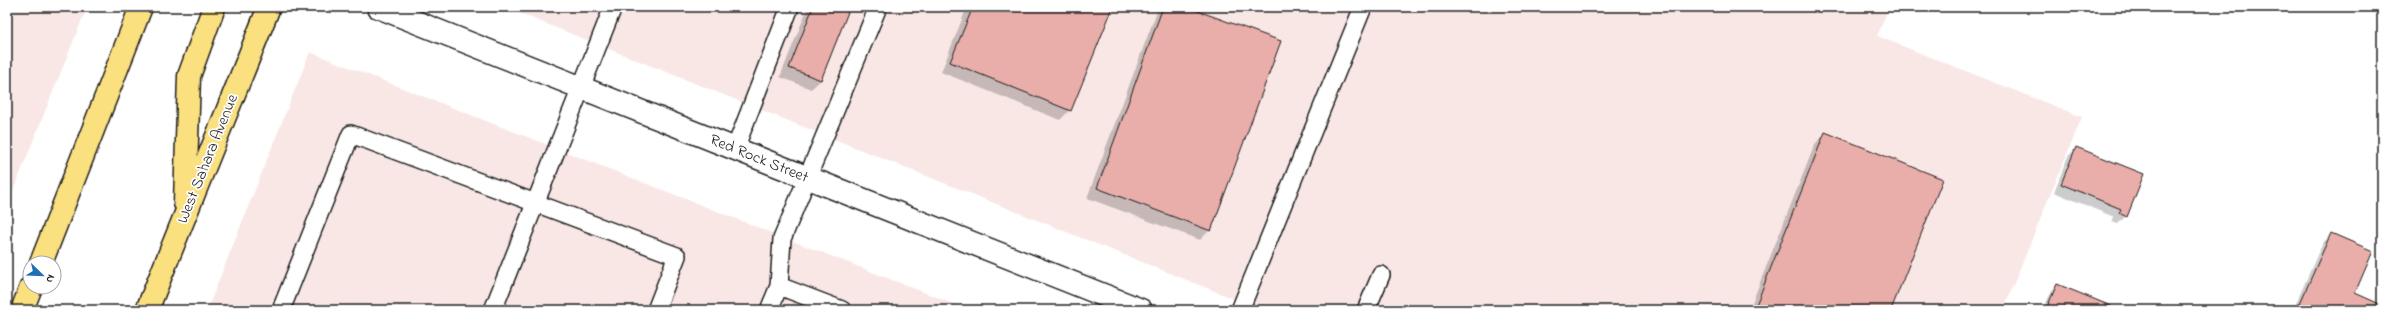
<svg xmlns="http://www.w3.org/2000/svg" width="2389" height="317" font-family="'Indie Flower',sans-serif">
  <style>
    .built { fill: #f8e7e5 }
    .shadow { fill: #0003 }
    .building { fill: #e9aea9; stroke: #1c1c1c }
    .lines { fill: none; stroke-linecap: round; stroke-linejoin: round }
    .service-casing { stroke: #1c1c1c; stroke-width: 20 }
    .minor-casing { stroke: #1c1c1c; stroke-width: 25 }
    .primary-casing { stroke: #1c1c1c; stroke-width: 25 }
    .service { stroke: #fff; stroke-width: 17 }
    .minor { stroke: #fff; stroke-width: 22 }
    .primary { stroke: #fbe080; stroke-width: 22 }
    .labels { text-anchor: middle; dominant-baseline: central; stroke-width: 3.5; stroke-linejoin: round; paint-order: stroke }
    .street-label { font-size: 16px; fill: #1c1c1c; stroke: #fff }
  </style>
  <rect width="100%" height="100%" fill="#fff"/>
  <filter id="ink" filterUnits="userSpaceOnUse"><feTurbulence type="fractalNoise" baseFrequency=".025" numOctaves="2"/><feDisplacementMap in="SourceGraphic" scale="8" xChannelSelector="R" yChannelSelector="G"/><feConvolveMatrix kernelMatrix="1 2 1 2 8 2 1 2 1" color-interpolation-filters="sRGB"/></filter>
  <g filter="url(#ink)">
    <g class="built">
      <polygon points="7,7 87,7 7,206"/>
      <polygon points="504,7 1889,7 1877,36 2082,117 2003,310 1262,310"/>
      <polygon points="310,52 969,310 207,310"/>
    </g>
    <g class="shadow">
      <polygon points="808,7 849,7 821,80 811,89 780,77"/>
      <polygon points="967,7 1111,7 1070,110 1060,120 941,72"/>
      <polygon points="1160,7 1184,7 1210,230 1200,240 1087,198 1157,11"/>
      <polygon points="1819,7 1839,7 1832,13"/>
      <polygon points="1825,134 1890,310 1749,310 1815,144"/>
      <polygon points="2077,148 2143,175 2126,216 2118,224 2112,222 2114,217 2054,192 2068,156"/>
      <polygon points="2331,234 2353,294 2382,306 2381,310 2293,310 2322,244"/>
      <polygon points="2057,285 2108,310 2043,310 2052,290"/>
    </g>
    <g class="building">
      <polygon points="813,7 850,7 821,80 789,68"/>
      <polygon points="973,7 1113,7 1071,111 950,62"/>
      <polygon points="1163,7 1187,7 1281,41 1211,231 1097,188"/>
      <polygon points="1825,132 1943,179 1891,310 1754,310"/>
      <polygon points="2076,147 2144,174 2127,217 2119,213 2121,209 2061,184"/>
      <polygon points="2331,233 2373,251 2355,293 2382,305 2382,310 2297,310"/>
      <polygon points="2057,284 2111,306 2109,310 2055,310 2047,307"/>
    </g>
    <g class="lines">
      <g class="service-casing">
        <g id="service">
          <polyline points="735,149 790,7"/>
          <polyline points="779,286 842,310"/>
          <polyline points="281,310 351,134 677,256 656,310"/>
          <polyline points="493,310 613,7"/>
          <polyline points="769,310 779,286 782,239 878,7"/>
          <polyline points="1240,310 1363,7"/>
          <polyline points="1366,310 1381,275"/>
        </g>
      </g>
      <g class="minor-casing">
        <polyline id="minor" points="378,7 1141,310"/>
      </g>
      <g class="primary-casing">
        <g id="primary">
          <polyline points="185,203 189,76 214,7"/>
          <polyline points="41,263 141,7"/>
          <polyline points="22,310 31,287"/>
          <polyline points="147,310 269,7"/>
        </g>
      </g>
      <use href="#service" class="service"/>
      <use href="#minor" class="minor"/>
      <use href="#primary" class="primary"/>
    </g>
  </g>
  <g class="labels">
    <g class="street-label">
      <text transform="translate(208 159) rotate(-68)">West Sahara Avenue</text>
      <text transform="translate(759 159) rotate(22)">Red Rock Street</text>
    </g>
  </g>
  <rect width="2389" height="317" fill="none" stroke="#fff" stroke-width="24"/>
  <rect x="12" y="12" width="2365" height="293" fill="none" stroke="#1c1c1c" stroke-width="1.5" filter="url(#ink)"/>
  <g transform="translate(42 275) rotate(113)"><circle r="19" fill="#ffffff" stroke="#a4a4a4"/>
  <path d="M0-3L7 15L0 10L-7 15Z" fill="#1f6fb2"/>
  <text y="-6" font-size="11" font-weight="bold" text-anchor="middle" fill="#1c1c1c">N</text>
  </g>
</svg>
